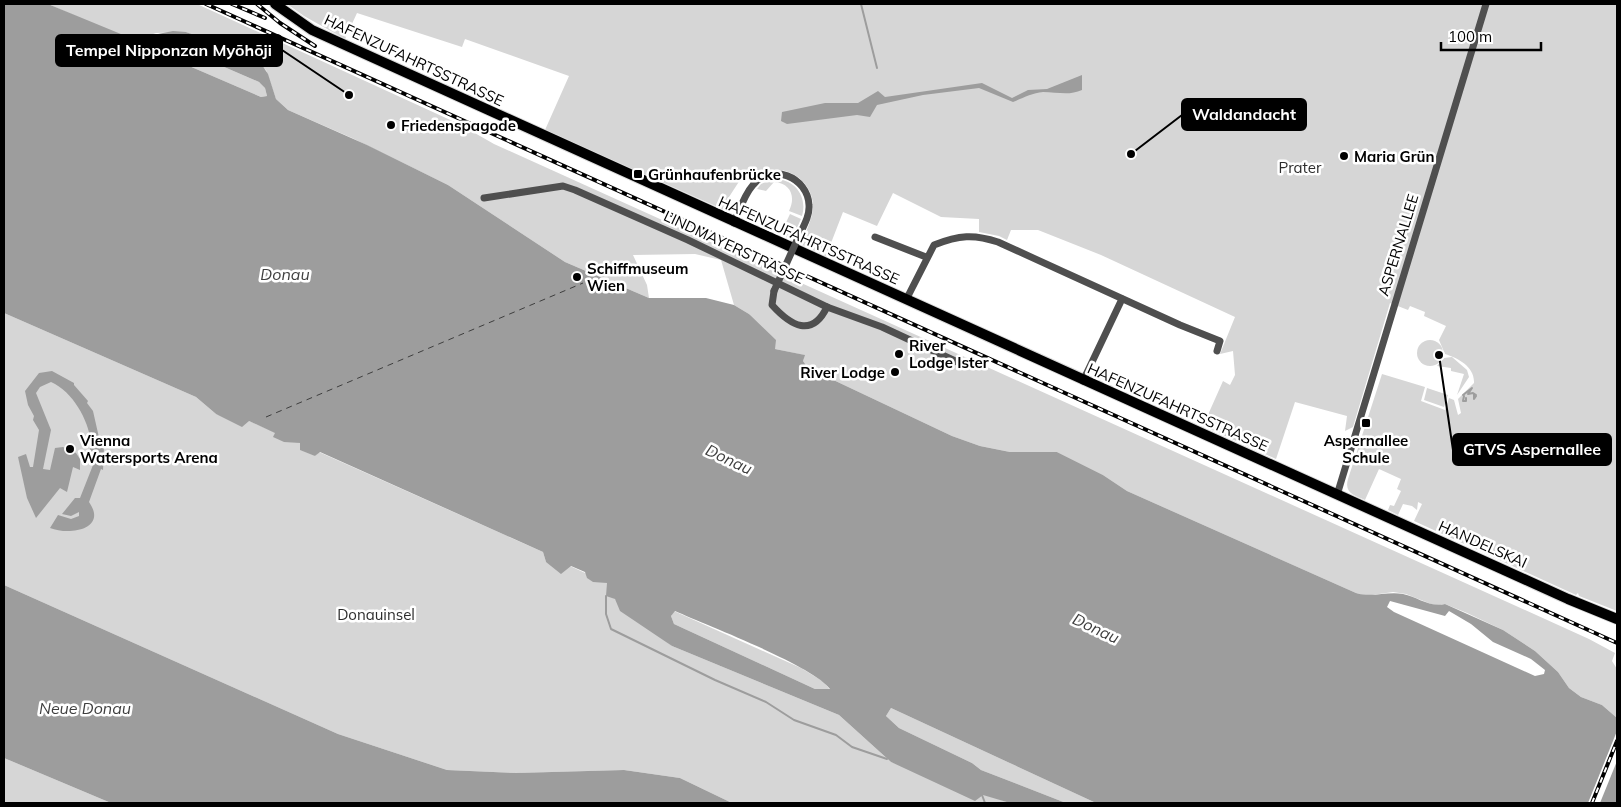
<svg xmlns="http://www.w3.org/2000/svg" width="1621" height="807" font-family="Mulish,sans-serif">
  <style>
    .green { fill: #d6d6d6 }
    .water { fill: #9d9d9d; fill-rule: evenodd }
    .pier { fill: #fff }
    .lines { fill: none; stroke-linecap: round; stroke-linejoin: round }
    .stream { stroke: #9d9d9d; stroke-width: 2 }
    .ferry { stroke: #3e3e3e; stroke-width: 1; stroke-dasharray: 6 5; stroke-linecap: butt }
    .primary-casing { stroke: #dbdbdb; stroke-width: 12 }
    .street { stroke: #4f4f4f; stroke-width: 7 }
    .primary { stroke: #000; stroke-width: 10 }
    .rail-casing { stroke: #000; stroke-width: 4 }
    .rail { stroke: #fff; stroke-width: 2; stroke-dasharray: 5.5; stroke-linecap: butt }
    .street-bridge { stroke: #4f4f4f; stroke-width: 7 }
    .poi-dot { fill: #000; stroke: #fff; stroke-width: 2 }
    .labels { text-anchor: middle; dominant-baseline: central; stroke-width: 5; stroke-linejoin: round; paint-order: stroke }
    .street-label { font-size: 15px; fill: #000; stroke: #fff }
    .poi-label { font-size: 15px; font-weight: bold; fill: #000; stroke: #fff; text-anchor: start }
    .park-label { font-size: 15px; fill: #2d2d2d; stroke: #fff }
    .water-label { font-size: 16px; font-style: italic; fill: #3e3e3e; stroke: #fff }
    .leader { fill: none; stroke: #000; stroke-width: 2 }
    .callout-dot { fill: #000; stroke: #fff; stroke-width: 2 }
    .callout { fill: #000; stroke: #000; stroke-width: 2 }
    .callout-label { font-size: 16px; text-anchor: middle; font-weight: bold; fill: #fff }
  </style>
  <rect width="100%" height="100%" fill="#fff"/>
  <g class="green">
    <polygon points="48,4 197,4 459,124 494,144 1589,639 1615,653 1612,661 1617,669 1617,718 1602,705 1581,697 1569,688 1558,672 1535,651 1503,630 1467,613 1445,604 1436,606 1406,594 1393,592 1365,596 1356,593 1127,491 1103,475 1057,452 1010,452 980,446 952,436 808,368 803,361 804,355 775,349 749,314 734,305 721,260 695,254 633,255 647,285 649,298 565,262 448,185 352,138 288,110 276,99 266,70 255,61 186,32 156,33 139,39 124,37"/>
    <path d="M287 4H1617V611L1579 596 1578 593 1576 595 1414 521 1422 504 1418 502 1417 510 1412 506 1403 504 1398 515 1388 510 1390 505 1394 506 1401 491 1397 489 1401 479 1379 469 1365 500C1354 495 1344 493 1348 479L1382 374 1425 387 1421 401 1445 410 1449 398 1454 400 1458 415 1461 413 1458 399 1474 383C1475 367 1458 358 1445 354L1439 340 1446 326 1424 316 1425 312 1410 306 1408 310 1390 303 1353 427 1345 431 1347 416 1295 402 1276 459 1203 426 1223 381 1230 385 1235 375 1233 351 1220 354 1235 317 1101 255 1038 230H1011L1007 240 999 236 979 232V219L941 217 893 193 877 226 843 212 826 256 800 244C805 234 812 220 813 208 814 186 794 168 773 170 759 172 755 179 740 180L729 197 733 206 729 212 545 130 569 76 465 39 462 47 357 13 345 39 304 16Z"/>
    <polygon points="171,44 259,82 265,88 267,96 261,97 159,53 159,47"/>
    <path d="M773 179C794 178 808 196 802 216L789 211C796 197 791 183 774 182L766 191 757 189 761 184Z"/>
    <polygon points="790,214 801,219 791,241 781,233"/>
    <polygon points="4,313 196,397 216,414 249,421 300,443 315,456 319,452 543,552 546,562 570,566 607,583 615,599 672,646 839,715 891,762 1010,803 732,803 680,778 624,770 516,773 447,770 338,734 4,585"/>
    <circle cx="1430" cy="353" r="13"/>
    <polygon points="1452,357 1467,370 1469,377 1457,395 1464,374 1451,371 1451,368 1437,366 1444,358"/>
    <polygon points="1427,388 1448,395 1444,407 1424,400"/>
    <polygon points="674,611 801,668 824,682 830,690 815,689 674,624 671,616"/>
    <polygon points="891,708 1096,803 1066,803 981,770 972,763 899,728 886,716"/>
    <polygon points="4,758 111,803 4,803"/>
  </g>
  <g class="water">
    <path d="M4 4H48L133 39 173 31 186 32 208 40 262 65 268 74 276 99 288 110 367 145 448 185 565 262 649 298H706L734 305 749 314 776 340 775 349 805 355 803 361 808 368 952 436 980 446 1010 452H1057L1103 475 1127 491 1356 593C1372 598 1387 591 1403 594 1418 597 1430 608 1445 604L1503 630 1535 651 1558 672 1569 688 1581 697 1602 705 1617 718V803H1096L891 708 886 716 899 728 972 763 981 770 1066 803H1010L983 795 975 801 891 762 839 715 672 646 620 611 615 599 606 596 607 583 593 582 587 578 585 572 571 566 561 574 546 562 543 552 320 452 315 456 300 450V443L284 442 273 437 275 433 249 421 242 427 216 414 196 397 4 313ZM171 44 259 82 265 88 267 96 261 97 159 53V46ZM1390 601 1445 616 1449 611 1471 624 1493 642 1531 659 1545 670 1544 674 1535 676 1394 612 1387 607ZM675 611C706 625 814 666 830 689H815L674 624 671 616Z"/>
    <path d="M1082 75V90C1069 96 1057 92 1043 92 1032 93 1023 98 1013 102L979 88 923 95 877 105 870 117 857 115 787 124 781 121 782 112 825 103H858L878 91 885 97 982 83 1012 98 1028 90 1047 89Z"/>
    <path d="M52 371 74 383V385L88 401 87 403 93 411 100 442 104 447 103 470 101 469 89 502C108 529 70 536 50 528L58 515 71 519 79 516V512L71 516 62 514 75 498H80L95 460C94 456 91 453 90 449 90 447 91 444 91 442 88 419 73 392 51 382L40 387 36 393 51 430 43 469 50 470 55 448 63 447 76 453 80 459V470L73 467 67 492 60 488 36 518 27 498 18 457 26 454 30 467H33L39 430 33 420 34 416 28 405 25 391 39 373Z"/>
    <polygon points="4,585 338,734 447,770 516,773 624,770 680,778 732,803 111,803 4,758"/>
  </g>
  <polygon class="pier" points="1617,731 1617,761 1600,803 1588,803"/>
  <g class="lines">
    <g class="stream">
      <polyline points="861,4 877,68"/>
      <polyline points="1474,394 1474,399 1476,396"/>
      <polyline points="1463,395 1472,388 1468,394 1473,393 1476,395"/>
      <polyline points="1464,396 1463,401 1466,401 1466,398"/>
      <polyline points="606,596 606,614 611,629 715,680 766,702 794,720 836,735 852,747 887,759"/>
      <polyline points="982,795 985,803"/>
    </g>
    <polyline class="ferry" points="266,417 583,283"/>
    <g class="primary-casing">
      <polyline id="primary" points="275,4 312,30 1568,599 1617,619"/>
    </g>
    <g class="street">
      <polyline points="484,198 563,186 575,190 688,240 827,307 882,327 966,366"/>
      <path d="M734 223C739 211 744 195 753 185 771 162 808 177 809 205 810 216 803 227 798 238"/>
      <polyline points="875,237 926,257"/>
      <path d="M774 291 772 305C791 326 812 338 827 307"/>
      <path d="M906 300 934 245C959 235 974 234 998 242L1180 325 1220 341 1217 351"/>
      <polyline points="1083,381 1122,299"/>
      <polyline points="1337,495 1486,4"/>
    </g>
    <use href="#primary" class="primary"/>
    <g class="rail-casing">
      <g id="rail">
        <polyline points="206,4 1617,643"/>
        <polyline points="232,4 265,18"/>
        <polyline points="257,4 280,23 315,46"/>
        <polyline points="1592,803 1617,741"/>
      </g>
    </g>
    <use href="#rail" class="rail"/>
    <polyline class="street-bridge" points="774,291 798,238"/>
  </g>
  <g class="poi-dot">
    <circle cx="391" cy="125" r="5"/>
    <circle cx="1344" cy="156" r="5"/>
    <rect x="633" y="169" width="10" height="10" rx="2.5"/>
    <circle cx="577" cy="277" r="5"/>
    <circle cx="899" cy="354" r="5"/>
    <circle cx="895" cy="372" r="5"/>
    <rect x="1361" y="418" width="10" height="10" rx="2.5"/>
    <circle cx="70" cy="449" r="5"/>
  </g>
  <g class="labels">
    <g class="street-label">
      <text transform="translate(414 60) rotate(25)">HAFENZUFAHRTSSTRASSE</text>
      <text transform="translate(809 240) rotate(24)">HAFENZUFAHRTSSTRASSE</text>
      <text transform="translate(1398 245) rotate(-73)">ASPERNALLEE</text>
      <text transform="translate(734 247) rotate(25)">LINDMAYERSTRASSE</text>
      <text transform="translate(1178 407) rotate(24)">HAFENZUFAHRTSSTRASSE</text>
      <text transform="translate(1483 544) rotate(24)">HANDELSKAI</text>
    </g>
    <g class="poi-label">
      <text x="401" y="125">Friedenspagode</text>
      <text x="1354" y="156">Maria Grün</text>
      <text x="648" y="174">Grünhaufenbrücke</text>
      <text x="587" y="268">Schiffmuseum<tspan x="587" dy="17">Wien</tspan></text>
      <text x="909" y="345">River<tspan x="909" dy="17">Lodge Ister</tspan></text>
      <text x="885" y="372" text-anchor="end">River Lodge</text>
      <text x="80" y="440">Vienna<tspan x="80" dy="17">Watersports Arena</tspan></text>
      <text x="1366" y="440" text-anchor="middle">Aspernallee<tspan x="1366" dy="17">Schule</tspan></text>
    </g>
    <g class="park-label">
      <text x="1300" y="167">Prater</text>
      <text x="376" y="614">Donauinsel</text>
    </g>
    <g class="water-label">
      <text x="285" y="274">Donau</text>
      <text transform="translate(729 459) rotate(25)">Donau</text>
      <text transform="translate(1096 628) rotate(25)">Donau</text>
      <text x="85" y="708">Neue Donau</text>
    </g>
  </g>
  <path class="leader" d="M349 95L282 50M1131 154L1182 115M1439 355L1453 450"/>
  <g class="callout-dot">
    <circle cx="349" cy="95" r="5"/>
    <circle cx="1131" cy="154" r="5"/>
    <circle cx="1439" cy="355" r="5"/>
  </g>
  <g class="callout">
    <rect x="56" y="35" width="226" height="31" rx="5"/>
    <rect x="1182" y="99" width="124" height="31" rx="5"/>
    <rect x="1453" y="434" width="158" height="31" rx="5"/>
  </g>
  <g class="callout-label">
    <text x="169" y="56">Tempel Nipponzan Myōhōji</text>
    <text x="1244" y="120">Waldandacht</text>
    <text x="1532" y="455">GTVS Aspernallee</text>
  </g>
  <rect width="1621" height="807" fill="none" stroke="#000000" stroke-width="10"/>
  <path d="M1441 42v8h100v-8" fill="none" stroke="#000000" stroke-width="2.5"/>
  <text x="1448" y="42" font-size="15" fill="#000000" stroke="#ffffff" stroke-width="4" paint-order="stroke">100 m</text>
</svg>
